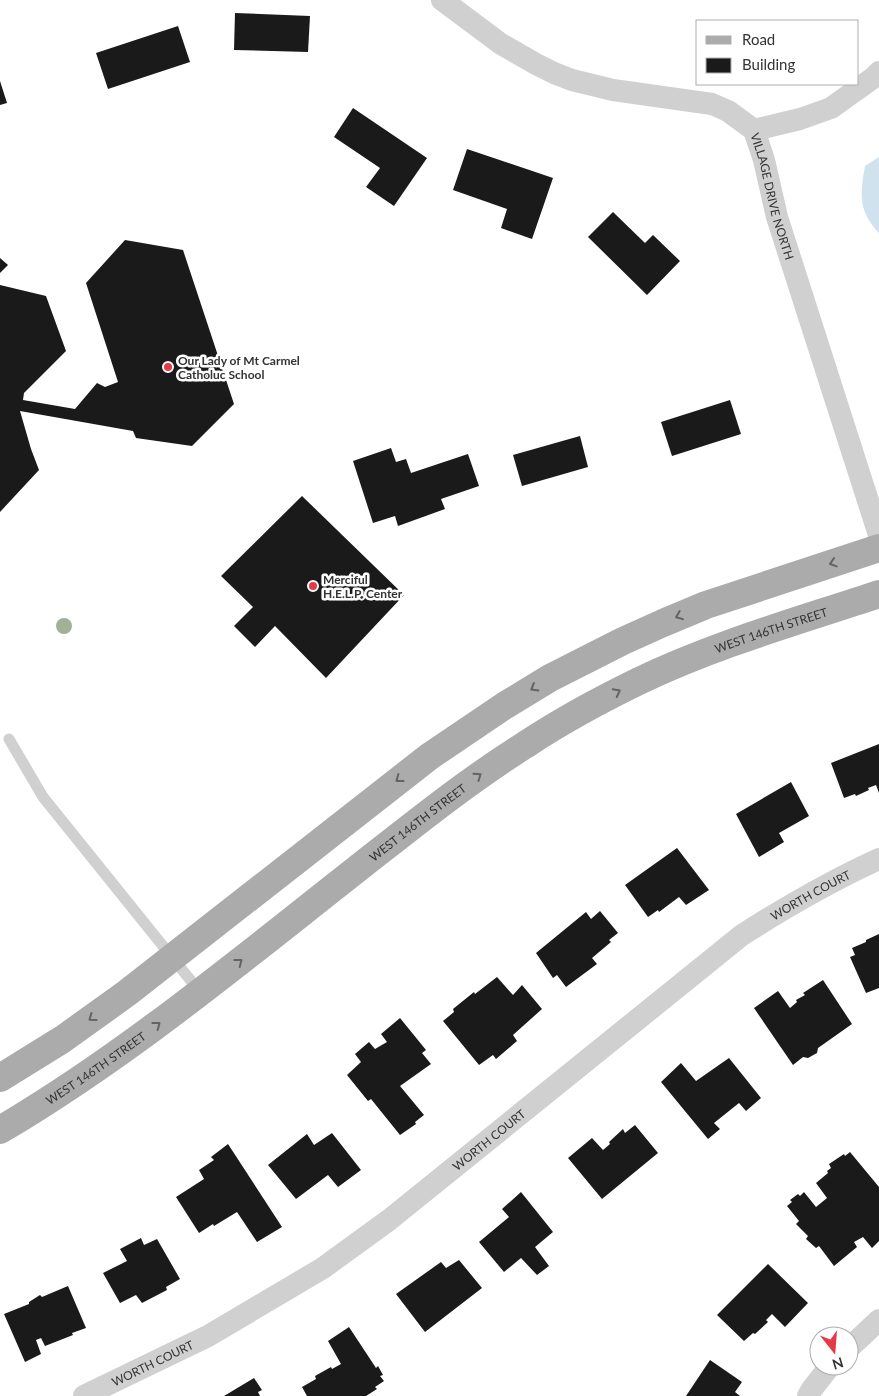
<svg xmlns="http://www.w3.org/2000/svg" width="879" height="1396" font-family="Lato,sans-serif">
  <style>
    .water { fill: #cfe2ee }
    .building { fill: #1a1a1a }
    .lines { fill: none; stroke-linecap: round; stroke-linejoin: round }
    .lane { stroke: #d0d0d0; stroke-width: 11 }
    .street { stroke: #d0d0d0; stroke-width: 22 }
    .primary { stroke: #ababab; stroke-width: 28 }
    .tree { fill: #a2b095 }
    .oneway { stroke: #636363 }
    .poi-dot { fill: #e63946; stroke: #fff; stroke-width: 2 }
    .labels { text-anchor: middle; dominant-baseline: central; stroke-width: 5; stroke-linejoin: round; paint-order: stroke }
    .street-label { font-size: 12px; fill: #333; stroke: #fff }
    .poi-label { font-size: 12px; font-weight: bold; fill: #333; stroke: #fff; text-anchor: start }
  </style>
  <rect width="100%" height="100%" fill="#fff"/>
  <path class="water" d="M879 157V233C858 211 860 194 865 166Z"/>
  <g class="building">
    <polygon points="235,13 310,16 308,52 234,50"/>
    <polygon points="178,26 190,62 108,89 96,53"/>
    <polygon points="0,81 7,103 0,105"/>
    <polygon points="353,108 427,158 394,206 366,187 380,168 334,137"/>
    <polygon points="467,149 553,178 532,239 501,228 507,209 453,190"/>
    <polygon points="613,212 645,243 653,235 680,261 647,295 588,237"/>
    <polygon points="125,240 183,250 234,404 192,446 136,438 133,431 20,411 31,449 39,470 0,512 0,285 46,296 66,351 24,393 23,400 75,409 97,383 105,387 118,382 86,283"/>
    <polygon points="0,258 8,265 0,273"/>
    <polygon points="730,400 741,434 672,456 661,422"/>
    <polygon points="580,436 588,467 522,486 513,455"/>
    <polygon points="391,448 396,462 406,459 411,473 468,454 479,486 441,499 445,509 398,526 395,516 373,523 353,461"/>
    <polygon points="302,496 404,595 326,678 275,626 255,647 234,626 253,607 221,576"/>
    <polygon points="879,744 879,793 876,785 868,788 869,790 856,796 855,794 844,798 831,763"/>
    <polygon points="791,782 809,816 779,833 784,842 759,857 736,814"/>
    <polygon points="677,848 709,890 686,905 679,897 659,912 658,910 648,917 625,885"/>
    <polygon points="600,911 618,933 609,940 611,942 592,958 597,964 566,987 557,975 553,978 536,953 586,912 591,919"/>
    <polygon points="879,934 879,988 866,993 850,957 855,955 852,948 866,942 866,940"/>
    <polygon points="497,977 513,995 522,985 542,1009 513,1035 517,1041 496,1059 493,1055 479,1065 443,1021 454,1012 453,1009 474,992 475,994"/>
    <polygon points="823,980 852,1024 818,1048 817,1053 808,1058 803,1057 793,1065 754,1008 778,991 790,1008 797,1002 796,1000 805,995 803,993"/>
    <polygon points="400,1018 426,1050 422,1053 431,1064 400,1086 424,1115 415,1122 416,1124 400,1135 371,1099 368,1101 347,1075 361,1062 355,1054 369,1042 375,1049 387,1042 381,1034"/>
    <polygon points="729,1058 761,1098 746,1111 739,1103 714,1123 720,1129 708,1139 661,1082 681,1063 696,1081"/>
    <polygon points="635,1125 658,1153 602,1199 568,1158 592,1138 603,1150 610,1144 609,1142 623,1129 625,1133"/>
    <polygon points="332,1133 361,1170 338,1187 328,1175 296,1199 268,1165 307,1134 314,1145"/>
    <polygon points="228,1144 282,1227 257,1242 237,1212 214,1226 213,1224 199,1233 176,1197 204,1179 199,1170 214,1160 211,1157"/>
    <polygon points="850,1152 879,1187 879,1241 872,1248 863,1237 854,1242 857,1247 834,1266 819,1246 816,1248 806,1239 808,1236 796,1224 799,1221 787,1206 792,1202 790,1200 798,1194 800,1196 804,1192 816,1207 827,1198 816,1183 828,1173 827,1171 831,1168 829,1164 844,1154 845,1156"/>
    <polygon points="521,1192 553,1232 535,1247 549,1266 537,1275 521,1258 504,1272 479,1242 509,1217 502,1209"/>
    <polygon points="141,1238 144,1245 157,1239 180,1279 166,1287 167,1290 142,1303 136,1295 120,1303 103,1273 127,1261 120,1249"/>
    <polygon points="459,1260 482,1288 425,1332 396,1294 441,1262 446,1268"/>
    <polygon points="768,1264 808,1303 785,1327 772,1314 766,1320 768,1322 755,1334 753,1333 744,1341 717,1315"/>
    <polygon points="68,1286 86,1328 72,1333 73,1335 45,1346 41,1338 36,1340 41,1354 25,1362 4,1314 29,1304 29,1302 40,1295 42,1297"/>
    <polygon points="349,1327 376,1368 378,1366 383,1375 380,1376 384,1381 375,1387 377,1389 366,1396 307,1396 302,1387 316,1379 315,1376 331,1367 332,1369 341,1364 328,1341"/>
    <polygon points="710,1360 742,1382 735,1392 740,1396 686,1396"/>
    <polygon points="254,1378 262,1390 258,1392 260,1396 224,1396"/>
  </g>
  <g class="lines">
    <polyline class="lane" points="9,739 43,797 200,992"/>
    <g class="street">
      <path id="s1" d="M442 0 501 44 536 64 554 73 572 80 613 90 712 104 728 111 754 130 764 160 777 217 879 535"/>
      <polyline points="754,130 800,119 831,108 873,78 879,72"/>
      <polyline points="849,1348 879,1320"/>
      <path id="s2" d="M84 1396 208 1336 323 1268 389 1220 742 935C786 907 831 881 879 859"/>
      <polyline points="808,1396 812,1389 830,1366"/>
    </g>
    <g class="primary">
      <polyline points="0,1078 63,1039 127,993 430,756 504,706 550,678 623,641 663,623 706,605 879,548"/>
      <path id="s3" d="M0 1130C127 1055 241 960 357 869 412 826 466 782 525 745 561 721 600 700 639 681 716 644 798 621 879 594"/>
    </g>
  </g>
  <circle class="tree" cx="64" cy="626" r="8"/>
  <defs><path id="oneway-chevron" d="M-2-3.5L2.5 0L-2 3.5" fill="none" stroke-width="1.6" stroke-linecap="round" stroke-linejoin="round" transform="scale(1.25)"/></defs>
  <g class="oneway">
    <use href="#oneway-chevron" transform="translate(833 563) rotate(162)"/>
    <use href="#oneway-chevron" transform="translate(679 616) rotate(158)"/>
    <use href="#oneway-chevron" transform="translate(534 688) rotate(149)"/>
    <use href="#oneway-chevron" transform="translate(617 692) rotate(-27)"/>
    <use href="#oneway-chevron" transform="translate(478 776) rotate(-35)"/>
    <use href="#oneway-chevron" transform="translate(399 779) rotate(143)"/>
    <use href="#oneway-chevron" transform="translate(239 962) rotate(-38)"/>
    <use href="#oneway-chevron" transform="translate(92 1018) rotate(144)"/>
    <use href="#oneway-chevron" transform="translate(157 1025) rotate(-37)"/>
  </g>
  <g class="poi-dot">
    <circle cx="168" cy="367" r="5"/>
    <circle cx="313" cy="586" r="5"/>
  </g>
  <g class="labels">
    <g class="street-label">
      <text stroke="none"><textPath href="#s1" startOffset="414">VILLAGE DRIVE NORTH</textPath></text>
      <text stroke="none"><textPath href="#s3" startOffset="924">WEST 146TH STREET</textPath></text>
      <text stroke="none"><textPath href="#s3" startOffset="519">WEST 146TH STREET</textPath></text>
      <text stroke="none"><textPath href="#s2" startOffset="886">WORTH COURT</textPath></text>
      <text stroke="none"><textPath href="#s3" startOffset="114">WEST 146TH STREET</textPath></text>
      <text stroke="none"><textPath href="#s2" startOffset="481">WORTH COURT</textPath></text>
      <text stroke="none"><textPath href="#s2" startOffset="76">WORTH COURT</textPath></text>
    </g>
    <g class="poi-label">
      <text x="178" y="360">Our Lady of Mt Carmel<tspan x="178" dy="14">Catholuc School</tspan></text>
      <text x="323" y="579">Merciful<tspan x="323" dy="14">H.E.L.P. Center</tspan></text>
    </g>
  </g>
  <rect x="696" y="20" width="162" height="65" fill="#ffffff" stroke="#adadad"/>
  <rect x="706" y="36" width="25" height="8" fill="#ababab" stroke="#adadad"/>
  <text x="742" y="45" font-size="15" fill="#333333">Road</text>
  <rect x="706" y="58" width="25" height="15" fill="#1a1a1a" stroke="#adadad"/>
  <text x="742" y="70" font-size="15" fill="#333333">Building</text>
  <g transform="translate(834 1351) rotate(163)"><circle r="24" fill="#ffffff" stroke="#adadad"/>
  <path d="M0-4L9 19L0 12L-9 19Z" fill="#e63946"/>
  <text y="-8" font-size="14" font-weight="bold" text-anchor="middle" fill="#333333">N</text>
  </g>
</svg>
